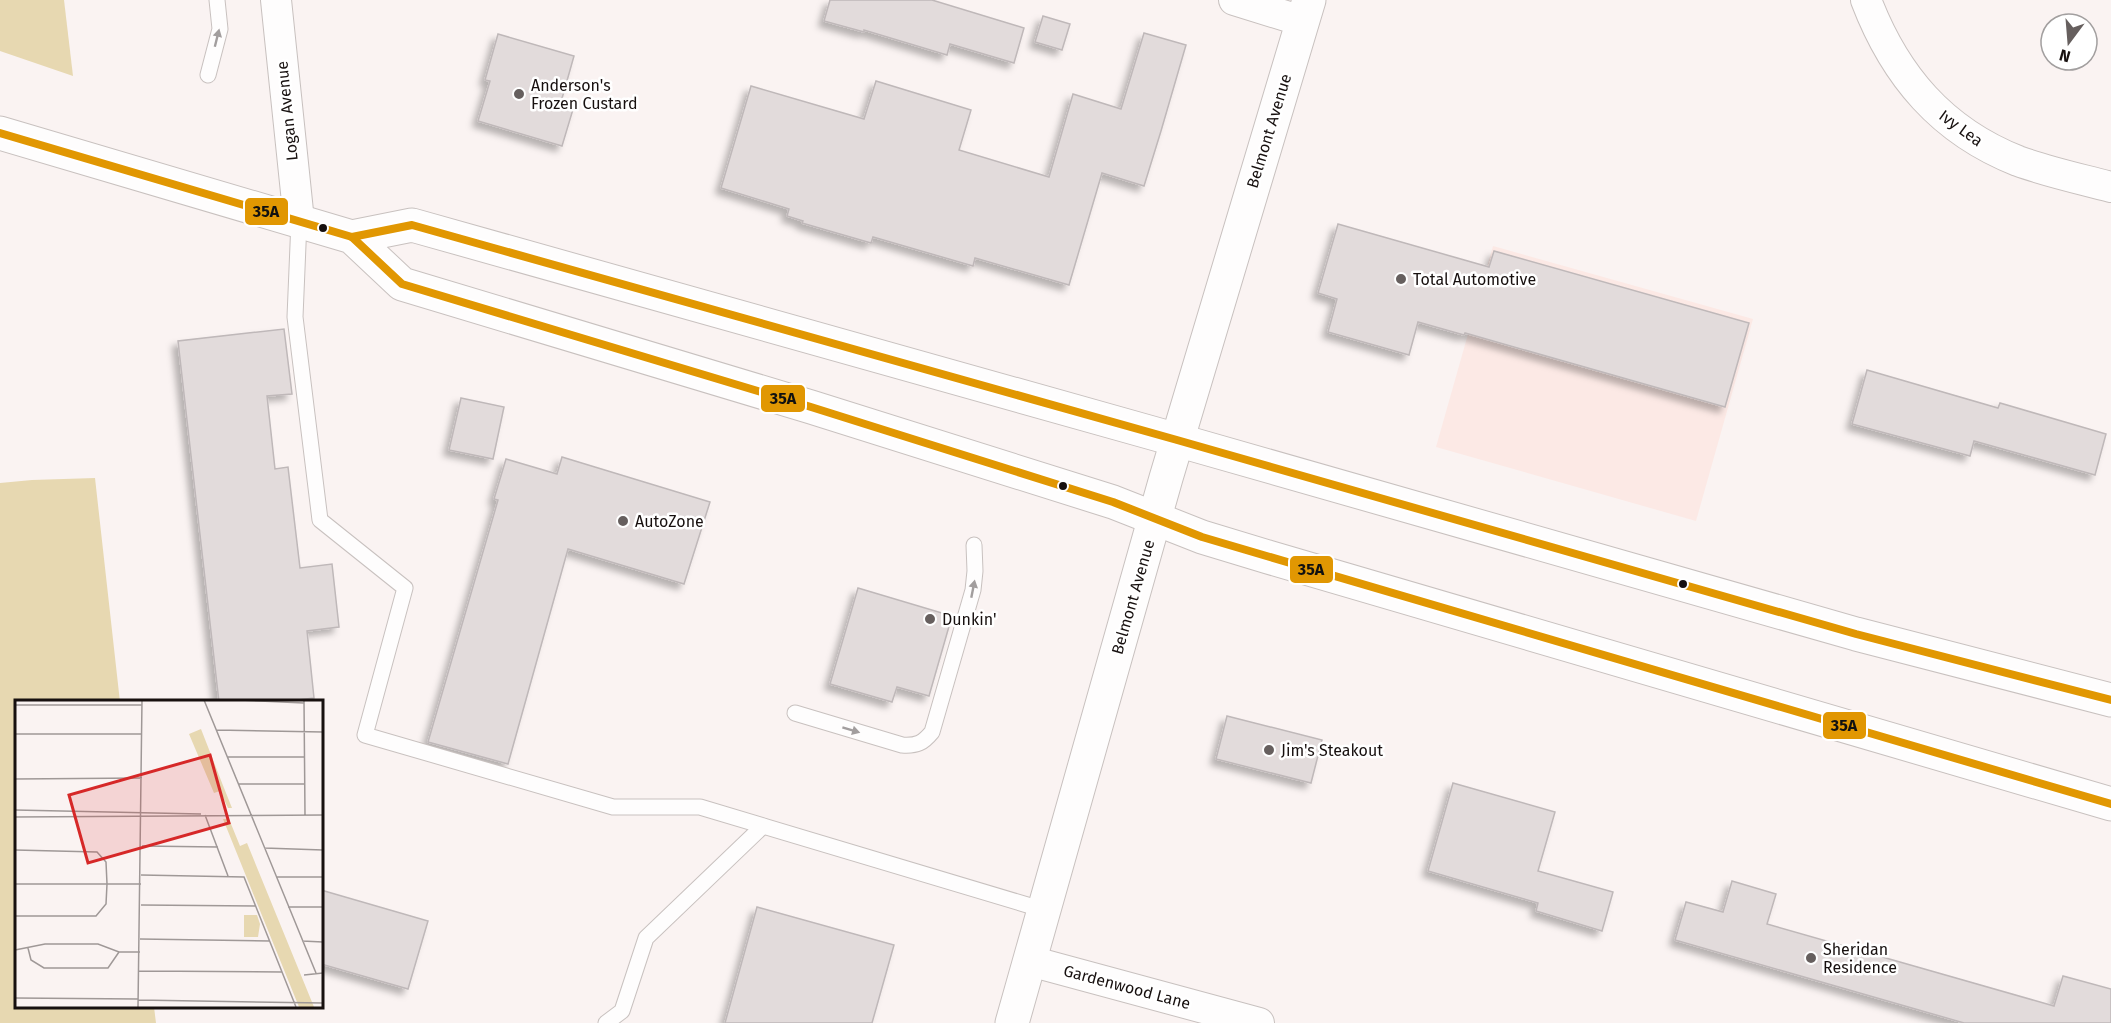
<svg xmlns="http://www.w3.org/2000/svg" width="2111" height="1023" font-family="'Fira Sans',sans-serif">
  <style>
    .built { fill: #fce9e5 }
    .green { fill: #e7d8b1 }
    .building { fill: #e2dbdb; stroke: #bfb8b9; stroke-width: 1.5; filter: url(#shadow) }
    .lines { fill: none; stroke-linecap: round; stroke-linejoin: round }
    .service-casing { stroke: #c8c1bf; stroke-width: 17 }
    .minor-casing { stroke: #c8c1bf; stroke-width: 32 }
    .tertiary-casing { stroke: #c8c1bf; stroke-width: 35 }
    .primary-casing { stroke: #c8c1bf; stroke-width: 35 }
    .service { stroke: #fefdfd; stroke-width: 15 }
    .minor { stroke: #fefdfd; stroke-width: 30 }
    .tertiary { stroke: #fefdfd; stroke-width: 33 }
    .primary { stroke: #fefdfd; stroke-width: 33 }
    .bus-1-casing { stroke: #fff; stroke-width: 12 }
    .bus-1 { stroke: #e19702; stroke-width: 8 }
    .oneway { fill: #a29e9e }
    .poi-dot { fill: #665f5e; stroke: #fff; stroke-width: 2 }
    .bus-dot { fill: #17100f; stroke: #fff; stroke-width: 2 }
    .labels { text-anchor: middle; dominant-baseline: central; stroke-width: 5; stroke-linejoin: round; paint-order: stroke }
    .poi-label { font-size: 16px; fill: #17100f; stroke: #fff; text-anchor: start }
    .street-label { font-size: 16px; fill: #17100f; stroke: #fff }
    .inset-road { fill: none; stroke: #9f9897; stroke-width: 1.5 }
    .view { fill: #d62828; fill-opacity: 0.15; stroke: #d62828; stroke-width: 3 }
    .inset-edge { fill: none; stroke: #17100f; stroke-width: 3 }
    .line-badge { stroke: #fff; stroke-width: 2 }
    .pale-badge-label { font-size: 16px; text-anchor: middle; font-weight: bold; fill: #111 }
  </style>
  <defs>
    <filter id="shadow"><feDropShadow dx="-5.5" dy="5.5" stdDeviation="3" flood-color="#0004"/></filter>
  </defs>
  <rect width="100%" height="100%" fill="#faf3f2"/>
  <polygon class="built" points="1493,246 1753,319 1696,521 1436,447"/>
  <g class="green">
    <polygon points="0,0 64,0 73,76 0,51"/>
    <polygon points="95,478 120,702 16,702 16,1006 154,1007 156,1023 0,1023 0,483 32,480"/>
  </g>
  <g class="building">
    <polygon points="830,0 932,0 1024,28 1014,63 950,44 947,55 864,30 864,32 824,21"/>
    <polygon points="1043,16 1070,24 1062,50 1035,42"/>
    <polygon points="1144,33 1186,45 1161,131 1144,186 1102,173 1069,285 975,258 973,266 873,237 871,243 802,223 803,221 787,216 789,209 721,188 751,86 864,119 876,81 971,110 959,150 1049,177 1073,94 1121,109"/>
    <polygon points="498,34 574,56 561,102 574,106 562,146 478,121 490,81 485,80"/>
    <polygon points="1338,224 1489,267 1494,251 1749,323 1725,407 1465,333 1464,335 1418,322 1409,355 1328,332 1337,299 1318,293"/>
    <polygon points="284,329 292,394 267,396 275,469 288,467 300,568 332,564 339,627 307,631 314,698 282,702 219,702 178,341"/>
    <polygon points="1867,370 1998,408 2000,403 2106,434 2095,475 1974,441 1970,456 1852,424"/>
    <polygon points="461,398 504,407 493,459 449,450"/>
    <polygon points="562,457 710,502 684,584 568,549 508,764 428,742 498,500 494,499 506,459 557,474"/>
    <polygon points="858,588 952,616 929,696 897,687 892,702 830,684"/>
    <polygon points="1227,716 1322,740 1311,783 1216,759"/>
    <polygon points="1453,783 1555,812 1538,871 1613,892 1602,931 1536,911 1538,903 1428,871"/>
    <polygon points="1732,881 1776,894 1767,924 2054,1006 2063,976 2111,989 2111,1023 1964,1023 1675,940 1686,902 1723,912"/>
    <polygon points="321,890 428,921 408,989 321,964"/>
    <polygon points="757,907 894,945 872,1023 725,1023"/>
  </g>
  <g class="lines">
    <g class="service-casing">
      <g id="service">
        <polyline points="208,75 220,29 217,0"/>
        <polyline points="299,221 295,317 320,520 405,588 365,735 613,807 700,807 1044,910"/>
        <path d="M795 713 902 745C917 746 923 743 932 732L973 590 975 571 974 545"/>
        <polyline points="606,1023 622,1011 646,938 763,826"/>
      </g>
    </g>
    <g class="minor-casing">
      <g id="minor">
        <polyline points="276,0 299,221"/>
        <polyline points="1234,0 1302,21"/>
        <path d="M1866 0C1895 76 1942 131 2018 161 2048 172 2081 179 2111 187"/>
        <polyline points="1030,961 1259,1023"/>
      </g>
    </g>
    <g class="tertiary-casing">
      <polyline id="tertiary" points="1012,1023 1166,478 1309,0"/>
    </g>
    <g class="primary-casing">
      <g id="primary">
        <polyline points="0,133 352,237 402,284 811,407 1113,502 1202,537 1268,557 2111,804"/>
        <polyline points="352,237 412,225 1177,440 1856,634 2111,700"/>
      </g>
    </g>
    <use href="#service" class="service"/>
    <use href="#minor" class="minor"/>
    <use href="#tertiary" class="tertiary"/>
    <use href="#primary" class="primary"/>
    <g class="bus-1-casing">
      <g id="bus-1">
        <polyline points="0,133 352,237 402,284 811,407 1113,502 1202,537 2111,804"/>
        <polyline points="352,237 412,225 1177,440 1856,634 2111,700"/>
      </g>
    </g>
    <use href="#bus-1" class="bus-1"/>
  </g>
  <defs><path id="oneway-solid" d="M-6-.8H1V-3.2L6.5 0L1 3.2V.8H-6Z" transform="scale(1.5)"/></defs>
  <g class="oneway">
    <use href="#oneway-solid" transform="translate(217 38) rotate(-76)"/>
    <use href="#oneway-solid" transform="translate(973 589) rotate(-79)"/>
    <use href="#oneway-solid" transform="translate(851 730) rotate(17)"/>
  </g>
  <g class="poi-dot">
    <circle cx="519" cy="94" r="6"/>
    <circle cx="1401" cy="279" r="6"/>
    <circle cx="623" cy="521" r="6"/>
    <circle cx="930" cy="619" r="6"/>
    <circle cx="1269" cy="750" r="6"/>
    <circle cx="1811" cy="958" r="6"/>
  </g>
  <g class="bus-dot">
    <circle cx="323" cy="228" r="5"/>
    <circle cx="1063" cy="486" r="5"/>
    <circle cx="1683" cy="584" r="5"/>
  </g>
  <g class="labels">
    <g class="poi-label">
      <text x="531" y="85">Anderson's<tspan x="531" dy="18">Frozen Custard</tspan></text>
      <text x="1413" y="279">Total Automotive</text>
      <text x="635" y="521">AutoZone</text>
      <text x="942" y="619">Dunkin'</text>
      <text x="1281" y="750">Jim's Steakout</text>
      <text x="1823" y="949">Sheridan<tspan x="1823" dy="18">Residence</tspan></text>
    </g>
    <g class="street-label">
      <text transform="translate(287 111) rotate(-96)">Logan Avenue</text>
      <text transform="translate(1961 128) rotate(36)">Ivy Lea</text>
      <text transform="translate(1269 131) rotate(-73)">Belmont Avenue</text>
      <text transform="translate(1133 597) rotate(-74)">Belmont Avenue</text>
      <text transform="translate(1127 987) rotate(15)">Gardenwood Lane</text>
    </g>
  </g>
  <g transform="translate(15 700)">
    <rect width="308" height="308" fill="#faf3f2"/>
    <path d="M186 29 209 88 217 108H213L205 91 199 93 174 34ZM208 119H214L225 146 232 143 299 307H284ZM229 215H242L245 224 243 237H229Z" fill="#e7d8b1"/>
    <path class="inset-road" d="M189 0 301 273M225 0 289 3M289 0 290 115M0 5H127M201 30 308 32M0 34H127M212 57H289M0 79 127 78M223 84H290M0 110 186 114M190 115 213 176M0 117 308 115M127 146 203 147M249 148 308 150M0 150 82 152 91 162 92 184 91 204 81 216H0M126 175 229 177 281 307M261 177H308M0 184H126M126 205 241 206M273 207H308M125 239 255 241M287 241 308 242M13 248 16 260 29 268H93L104 252M0 250 30 244H83L104 252H125M124 271 267 272M289 275 308 273M0 298 123 299M123 300 308 303M123 307 127 0"/>
    <path class="view" d="M195 55 214 123 73 163 54 95Z"/>
    <rect width="308" height="308" class="inset-edge"/>
  </g>
  <g class="line-badge">
    <rect x="244" y="197" width="45" height="29" rx="6" fill="#e19702"/>
    <rect x="760" y="384" width="46" height="29" rx="6" fill="#e19702"/>
    <rect x="1289" y="555" width="45" height="29" rx="6" fill="#e19702"/>
    <rect x="1822" y="711" width="45" height="29" rx="6" fill="#e19702"/>
  </g>
  <g class="pale-badge-label">
    <text x="266" y="217">35A</text>
    <text x="783" y="404">35A</text>
    <text x="1311" y="575">35A</text>
    <text x="1844" y="731">35A</text>
  </g>
  <g transform="translate(2069 42) rotate(196)"><circle r="28" fill="#ffffff" stroke="#a29f9f" stroke-width="1.5"/>
  <path d="M0-4.5L10 22L0 15L-10 22Z" fill="#665f5e"/>
  <text y="-9" font-size="16" font-weight="bold" text-anchor="middle" fill="#17100f">N</text>
  </g>
</svg>
